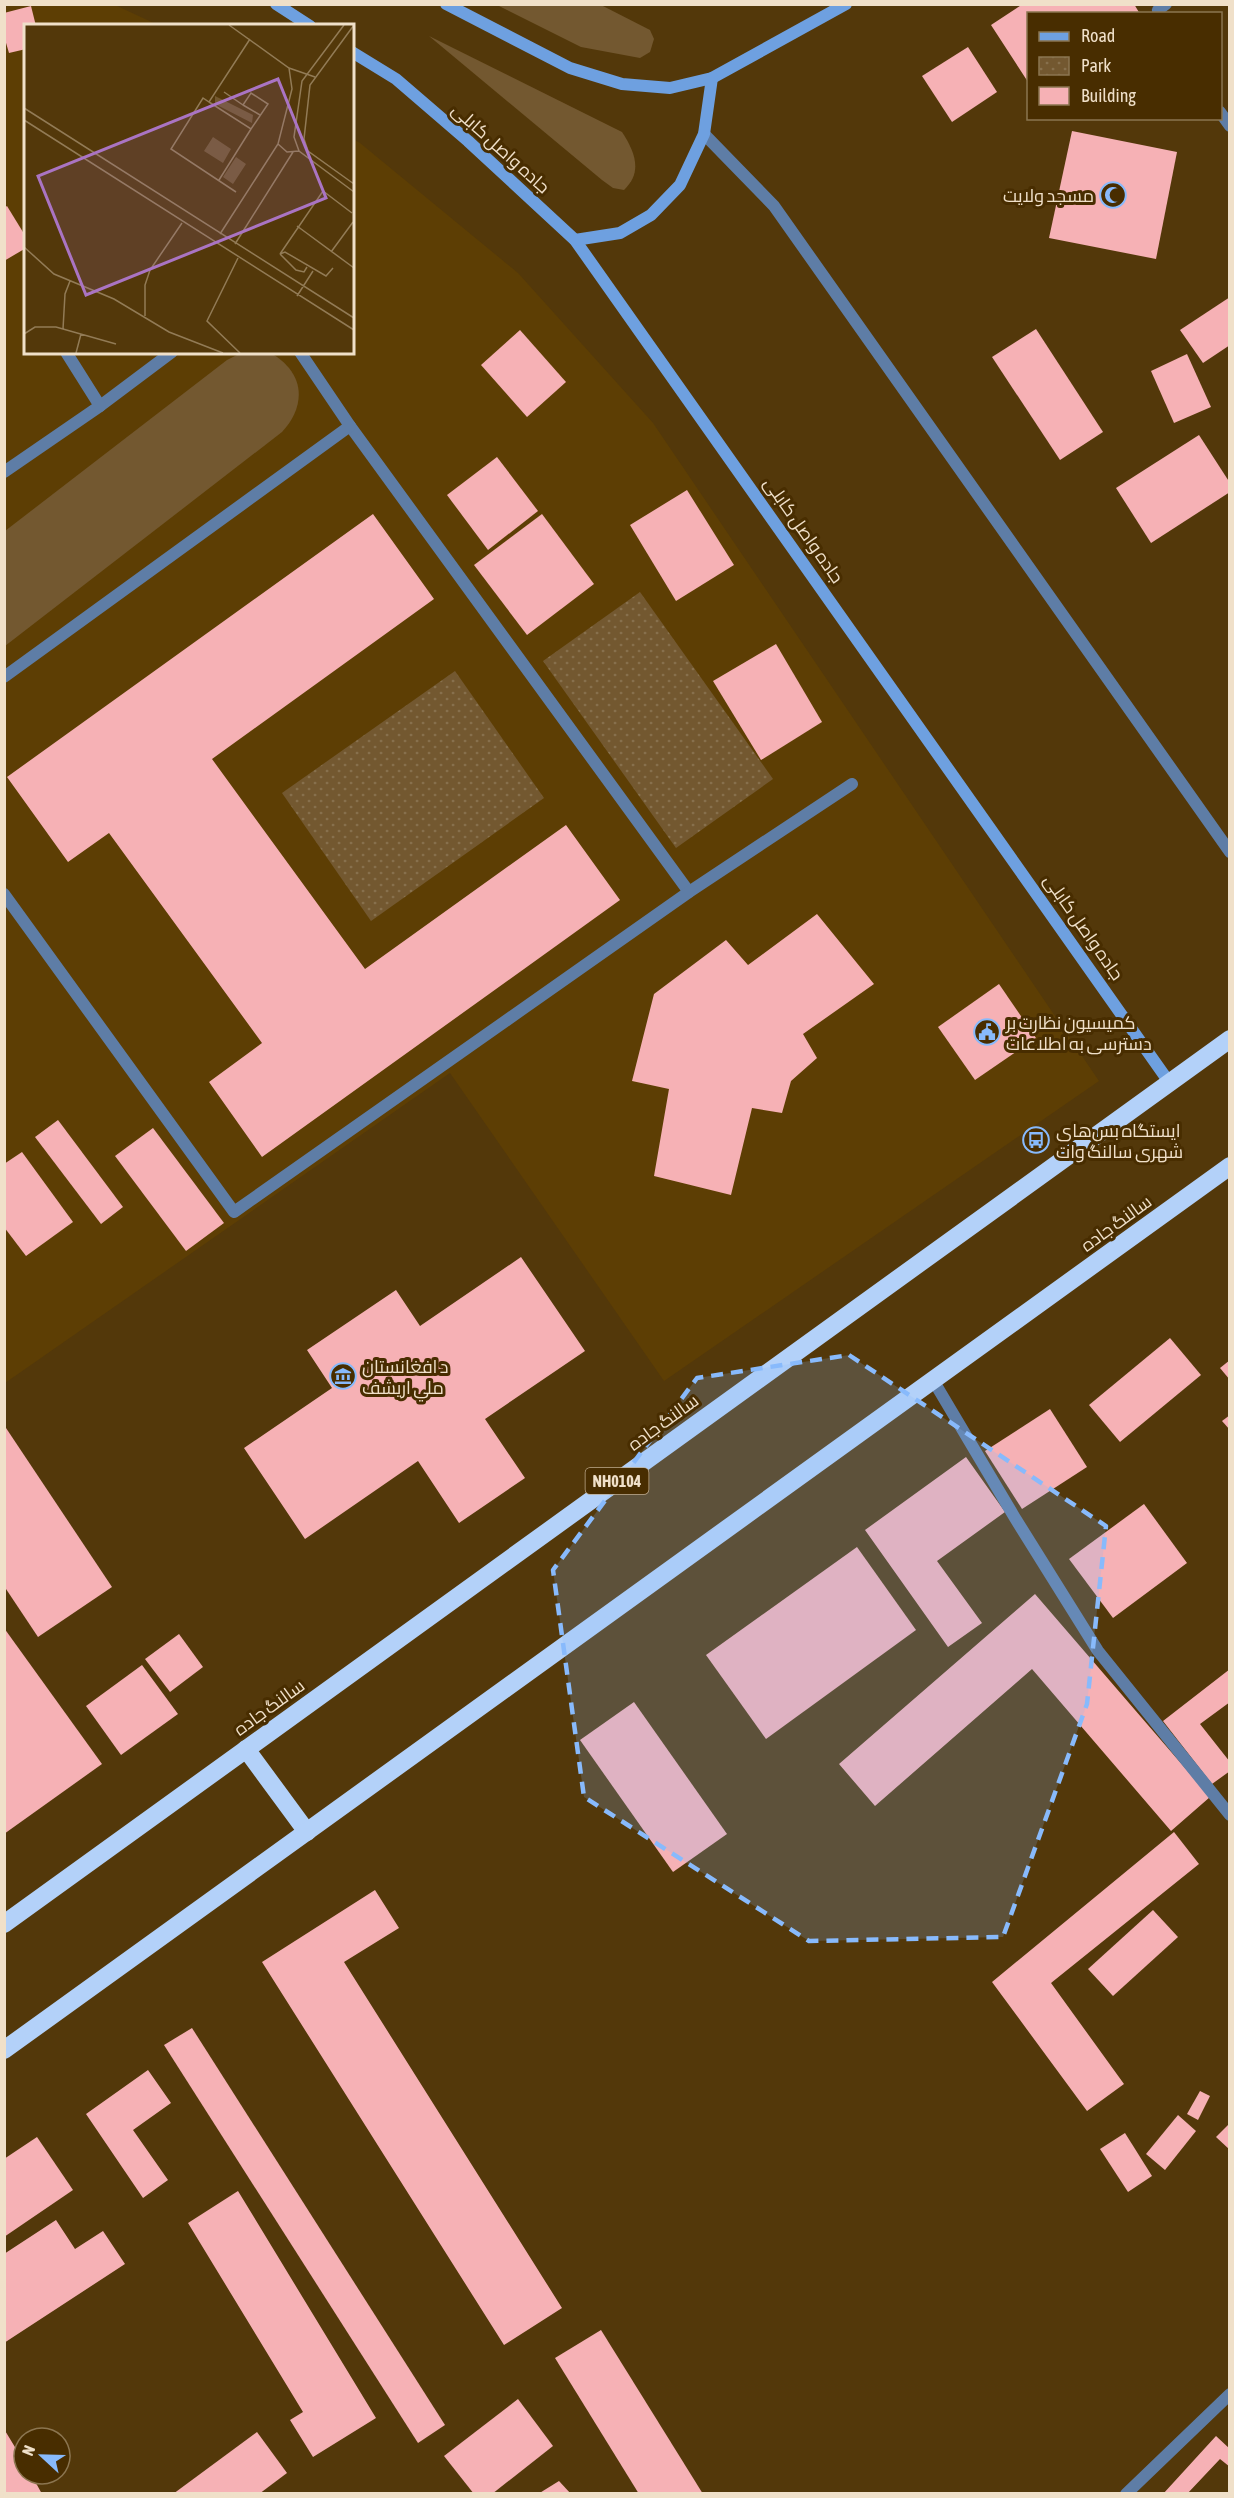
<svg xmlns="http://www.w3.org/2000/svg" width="1234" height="2498" font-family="'Asap Condensed',Cairo,sans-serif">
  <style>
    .built { fill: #5d3e04 }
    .grass { fill: #735830 }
    .park { fill: url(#park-dots) }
    .building { fill: #f6b1b5 }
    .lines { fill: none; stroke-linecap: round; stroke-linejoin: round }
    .lane { stroke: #5e7da6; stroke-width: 12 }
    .street { stroke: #5e7da6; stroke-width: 12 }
    .secondary { stroke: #6ea0e0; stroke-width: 12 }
    .highway { stroke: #b3d1f9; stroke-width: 18 }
    .marked { fill: #88bafc; fill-opacity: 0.2; stroke: #88bafc; stroke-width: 4.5; stroke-dasharray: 12 8; stroke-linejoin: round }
    .labels { text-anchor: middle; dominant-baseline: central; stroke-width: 6; stroke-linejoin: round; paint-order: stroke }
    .shield { fill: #482d00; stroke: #beaa8d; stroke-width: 1.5 }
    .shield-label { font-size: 16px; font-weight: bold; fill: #f0e0c9 }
    .street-label { font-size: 18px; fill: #f0e0c9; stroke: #482d00 }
    .poi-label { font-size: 18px; fill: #f0e0c9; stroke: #482d00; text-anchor: start }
    .inset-road { fill: none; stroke: #927b56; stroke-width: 1.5 }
    .view { fill: #aa74c3; fill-opacity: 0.15; stroke: #aa74c3; stroke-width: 3 }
    .inset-edge { fill: none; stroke: #f0e0c9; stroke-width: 3 }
  </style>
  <defs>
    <pattern id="park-dots" width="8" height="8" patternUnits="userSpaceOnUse" patternTransform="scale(1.5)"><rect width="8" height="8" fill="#735830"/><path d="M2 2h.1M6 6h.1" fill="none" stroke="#87704d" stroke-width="1.8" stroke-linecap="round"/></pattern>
  </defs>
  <rect width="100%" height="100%" fill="#53380a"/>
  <polygon class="built" points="5,5 115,5 158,25 26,26 26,352 352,352 353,139 360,143 518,273 653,423 1099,1081 664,1381 450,1073 5,1383"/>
  <g class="grass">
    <polygon points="497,5 601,5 650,30 654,39 650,52 640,58 581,47"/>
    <path d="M429 36 622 132C635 152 643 172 624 190L613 188 602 180Z"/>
    <path d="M266 352C275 354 283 361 289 368 306 389 299 414 282 432L5 646V531L227 360 241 353Z"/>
  </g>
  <g class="park">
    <polygon points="640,592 773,779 676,848 543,661"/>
    <polygon points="455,671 544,798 371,921 282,793"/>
  </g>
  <g class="building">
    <polygon points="1023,4 1134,4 1140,14 1028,14 1028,82 991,25"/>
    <polygon points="31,6 36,26 26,26 26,49 9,53 4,36 4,13"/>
    <polygon points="968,47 997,92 952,122 922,76"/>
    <polygon points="1072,131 1177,152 1156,259 1049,238"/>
    <polygon points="7,206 26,237 26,248 4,261 4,208"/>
    <polygon points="1230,297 1230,345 1203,363 1180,330"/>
    <polygon points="1036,329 1103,432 1060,460 992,357"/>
    <polygon points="520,330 566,382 527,417 481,365"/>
    <polygon points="1187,354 1211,407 1174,423 1151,371"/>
    <polygon points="1199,435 1230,483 1230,492 1151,543 1116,488"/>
    <polygon points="497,457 538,511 488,550 447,495"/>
    <polygon points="687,490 734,565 676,601 630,525"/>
    <polygon points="373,514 434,599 212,759 365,969 566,825 620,900 262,1157 209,1082 262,1043 109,833 68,862 7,777"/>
    <polygon points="542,514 594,584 527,635 474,565"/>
    <polygon points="776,644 822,722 761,760 713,681"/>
    <polygon points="817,914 874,984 803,1034 817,1058 791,1081 782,1113 752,1108 731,1195 654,1176 669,1089 632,1081 654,994 726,940 748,965"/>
    <polygon points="999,984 1036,1038 975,1080 938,1027"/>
    <polygon points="58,1120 123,1207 101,1224 35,1137"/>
    <polygon points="153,1128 224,1223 186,1251 115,1156"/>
    <polygon points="22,1152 73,1222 26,1256 4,1227 4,1164"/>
    <polygon points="521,1257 585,1351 485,1419 525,1478 459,1523 418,1461 305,1539 244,1448 332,1388 307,1350 396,1290 420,1326"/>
    <polygon points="1170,1338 1201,1375 1120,1442 1089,1405"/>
    <polygon points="1230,1360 1230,1380 1220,1368"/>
    <polygon points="1050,1409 1087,1467 1022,1509 985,1451"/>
    <polygon points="1230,1415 1230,1430 1222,1421"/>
    <polygon points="4,1425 112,1587 38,1637 4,1586"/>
    <polygon points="966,1457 1005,1512 937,1561 982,1623 948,1647 865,1530"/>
    <polygon points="1144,1504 1187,1563 1113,1618 1069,1559"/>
    <polygon points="857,1547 916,1630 766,1739 706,1655"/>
    <polygon points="1035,1594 1210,1797 1171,1831 1032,1669 875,1806 839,1764"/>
    <polygon points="4,1628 102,1764 4,1834"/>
    <polygon points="179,1634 203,1667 170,1692 145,1659"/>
    <polygon points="142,1665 178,1714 121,1755 86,1706"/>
    <polygon points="1230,1669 1230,1702 1200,1724 1230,1762 1230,1771 1212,1784 1163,1721"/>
    <polygon points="634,1702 727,1834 673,1872 580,1740"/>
    <polygon points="1174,1832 1199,1864 1051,1983 1124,2084 1087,2111 992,1982"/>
    <polygon points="375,1890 399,1928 344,1962 562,2308 504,2345 262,1962"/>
    <polygon points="1153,1910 1178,1937 1113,1996 1088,1969"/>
    <polygon points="192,2028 445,2425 418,2443 164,2045"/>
    <polygon points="148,2070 171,2103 133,2130 168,2180 143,2198 86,2114"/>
    <polygon points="1200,2091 1210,2096 1198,2120 1187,2114"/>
    <polygon points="1178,2115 1196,2131 1165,2170 1146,2154"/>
    <polygon points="1230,2123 1230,2150 1216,2137"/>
    <polygon points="1125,2133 1152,2176 1128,2192 1100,2149"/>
    <polygon points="37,2137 73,2190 4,2237 4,2159"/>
    <polygon points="238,2191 376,2418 313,2457 290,2420 303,2412 188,2223"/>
    <polygon points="56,2220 75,2249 103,2231 125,2264 4,2343 4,2254"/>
    <polygon points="601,2330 703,2494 639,2494 555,2358"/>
    <polygon points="518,2399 553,2446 492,2494 474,2494 444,2456"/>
    <polygon points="4,2429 24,2462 24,2474 31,2474 42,2494 4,2494"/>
    <polygon points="257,2432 287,2473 259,2494 173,2494"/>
    <polygon points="1216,2436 1230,2449 1230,2467 1220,2459 1187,2494 1163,2494"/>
    <polygon points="559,2481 571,2494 538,2494"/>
  </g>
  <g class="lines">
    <g class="lane">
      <polyline points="1160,14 1158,10 1166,4"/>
      <polyline points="1220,112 1230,126"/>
      <polyline points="704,134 774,206 1230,852"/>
      <polyline points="100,406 172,352"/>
      <polyline points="350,426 689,892"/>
      <polyline points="4,472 100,406 66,352"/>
      <polyline points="4,677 350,426 300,352"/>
      <polyline points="4,894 234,1212 689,892 852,784"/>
    </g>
    <g class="street">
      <polyline points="933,1380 1015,1518 1098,1651 1230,1815"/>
      <polyline points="1126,2494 1230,2394"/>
    </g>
    <g class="secondary">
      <polyline points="276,4 310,26"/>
      <polyline points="446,4 570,68 622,84 670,88 712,78 846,4"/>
      <polyline points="352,52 396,79 468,141 575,240 1169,1082"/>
      <polyline points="575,240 620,233 651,215 680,185 704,134 712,78"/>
    </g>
    <g class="highway">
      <polyline points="246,1749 307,1832"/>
      <polyline points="4,1924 1230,1039"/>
      <polyline points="4,2050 1230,1166"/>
    </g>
  </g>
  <path class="marked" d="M849 1355 1106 1526 1087 1704 1003 1937 809 1941 584 1797 553 1570 697 1378Z"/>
  <defs>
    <g id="mosque-ring" transform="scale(1.35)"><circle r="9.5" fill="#482d00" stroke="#88bafc" stroke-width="1.5"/><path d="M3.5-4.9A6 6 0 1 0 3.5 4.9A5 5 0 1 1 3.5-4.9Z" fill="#88bafc"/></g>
    <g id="civic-ring" transform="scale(1.35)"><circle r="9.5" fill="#482d00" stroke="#88bafc" stroke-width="1.5"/><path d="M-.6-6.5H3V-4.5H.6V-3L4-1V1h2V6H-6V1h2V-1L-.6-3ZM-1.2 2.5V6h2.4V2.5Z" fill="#88bafc"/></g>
    <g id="bus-ring" transform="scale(1.35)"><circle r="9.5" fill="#482d00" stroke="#88bafc" stroke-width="1.5"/><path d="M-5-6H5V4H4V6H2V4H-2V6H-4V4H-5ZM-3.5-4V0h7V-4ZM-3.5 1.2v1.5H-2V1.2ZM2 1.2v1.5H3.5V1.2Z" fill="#88bafc"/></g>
    <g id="museum-ring" transform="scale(1.35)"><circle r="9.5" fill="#482d00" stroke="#88bafc" stroke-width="1.5"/><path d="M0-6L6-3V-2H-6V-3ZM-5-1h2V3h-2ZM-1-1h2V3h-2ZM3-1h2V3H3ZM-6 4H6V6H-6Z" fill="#88bafc"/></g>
  </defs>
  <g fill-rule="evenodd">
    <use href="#mosque-ring" x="1113" y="195"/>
    <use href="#civic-ring" x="987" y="1032"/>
    <use href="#bus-ring" x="1036" y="1140"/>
    <use href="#museum-ring" x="343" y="1376"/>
  </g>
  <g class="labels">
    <rect class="shield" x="585.5" y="1468" width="63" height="26" rx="4.5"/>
    <g class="shield-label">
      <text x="617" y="1481">NH0104</text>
    </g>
    <g class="street-label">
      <text transform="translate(501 148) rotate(42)">جاده واصل کابلی</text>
      <text transform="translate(804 530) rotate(55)">جاده واصل کابلی</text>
      <text transform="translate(1084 927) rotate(55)">جاده واصل کابلی</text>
      <text transform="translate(1116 1223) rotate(-36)">سالنگ جاده</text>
      <text transform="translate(663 1422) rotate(-36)">سالنگ جاده</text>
      <text transform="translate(269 1707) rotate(-36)">سالنگ جاده</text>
    </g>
    <g class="poi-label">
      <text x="1094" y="195" text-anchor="end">مسجد ولایت</text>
      <text x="1006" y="1022">کمیسیون نظارت بر<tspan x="1006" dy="21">دسترسی به اطلاعات</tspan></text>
      <text x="1056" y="1130">ایستگاه بس‌های<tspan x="1056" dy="21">شهری سالنگ وات</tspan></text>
      <text x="362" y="1366">د افغانستان<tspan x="362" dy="21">ملي اریشف</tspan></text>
    </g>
  </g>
  <g transform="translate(24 24)">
    <rect width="330" height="330" fill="#53380a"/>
    <path d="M191 72 229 91 228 99 191 80Z" fill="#735830"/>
    <path d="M189 113 207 125 199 139 180 127ZM212 133 222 140 209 160 199 153Z" fill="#735830"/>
    <path class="inset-road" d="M205 1 265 44 291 53M320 1 278 57 270 113 275 127 330 168M330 1 286 61 280 115 284 127 330 160M185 78 227 105 244 80 227 69 219 81 200 68M219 81 236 91M0 84 330 294M0 96 330 306M254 120 263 128 275 127M195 156 227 105M212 168 147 125 179 74 185 78 226 15M273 202 330 244M196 210 254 120 268 65 265 44M211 220 269 128M0 223 30 250 90 275 145 308 199 329M307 228 329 198M256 230 299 167 328 189M256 230 261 228 302 252 309 244M256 230 272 246 280 248 283 243M214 234 183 297 216 329M273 272 289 247M121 292V261L126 246 158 199M39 305 41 270 46 257M0 310 11 303H32L92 320M52 329 57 310"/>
    <path class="view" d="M254 55 302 174 62 271 14 152Z"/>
    <rect width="330" height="330" class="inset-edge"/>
  </g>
  <rect width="1234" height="2498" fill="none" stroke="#f0e0c9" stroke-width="12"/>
  <rect x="1027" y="12" width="195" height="108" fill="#482d00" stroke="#8b7550" stroke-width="1.5"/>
  <rect x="1039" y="32" width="30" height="9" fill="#6ea0e0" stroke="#8b7550" stroke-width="1.5"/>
  <text x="1081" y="42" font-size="18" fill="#f0e0c9">Road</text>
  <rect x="1039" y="57" width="30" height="18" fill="url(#park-dots)" stroke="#8b7550" stroke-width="1.5"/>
  <text x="1081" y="72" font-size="18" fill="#f0e0c9">Park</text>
  <rect x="1039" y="87" width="30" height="18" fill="#f6b1b5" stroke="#8b7550" stroke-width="1.5"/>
  <text x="1081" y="102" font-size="18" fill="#f0e0c9">Building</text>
  <g transform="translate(42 2456) rotate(292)"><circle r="28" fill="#482d00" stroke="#8b7550" stroke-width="1.5"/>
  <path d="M0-4.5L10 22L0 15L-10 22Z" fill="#88bafc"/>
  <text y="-9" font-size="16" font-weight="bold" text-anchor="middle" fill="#f0e0c9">N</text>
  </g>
</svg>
